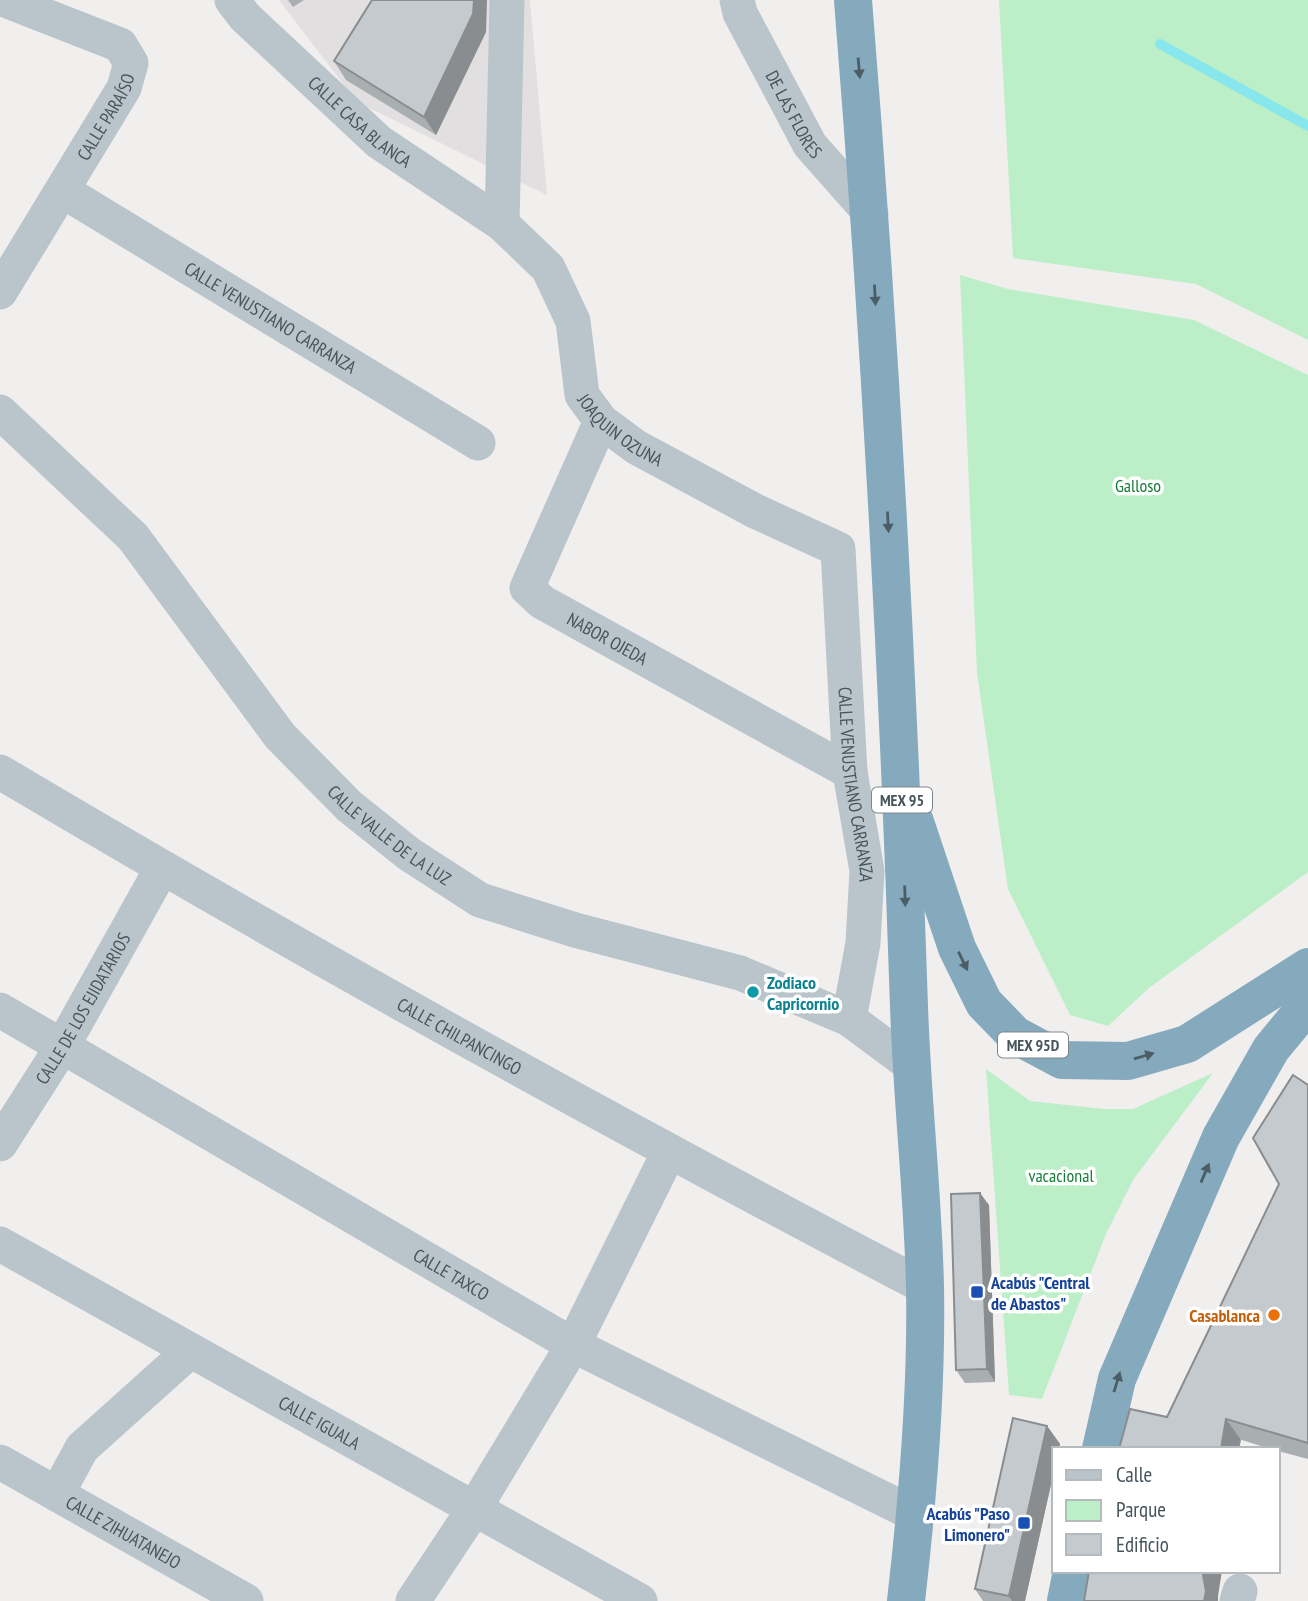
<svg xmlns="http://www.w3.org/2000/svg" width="1308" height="1601" font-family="'PT Sans Narrow',sans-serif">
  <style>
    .education { fill: #e2dfe0 }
    .green { fill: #bcefc7 }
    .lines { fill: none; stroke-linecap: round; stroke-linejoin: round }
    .stream { stroke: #88e7ec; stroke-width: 10 }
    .minor { stroke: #b9c5cb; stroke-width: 35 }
    .highway { stroke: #85a9bd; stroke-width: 38 }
    .wall { fill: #a9aeb1 }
    .shaded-wall { fill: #8a8d90 }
    .building { fill: #c5cace; stroke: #8a8d90; stroke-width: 2 }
    .oneway { fill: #4c5d65 }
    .culture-dot { fill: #0f9aa8; stroke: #fff; stroke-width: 2.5 }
    .transit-dot { fill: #1a4fb4; stroke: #fff; stroke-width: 2.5 }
    .food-dot { fill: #e8710a; stroke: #fff; stroke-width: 2.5 }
    .labels { text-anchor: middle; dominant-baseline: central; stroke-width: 7; stroke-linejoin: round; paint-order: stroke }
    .shield { fill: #fff; stroke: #7e888c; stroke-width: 2 }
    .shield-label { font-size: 16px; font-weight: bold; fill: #46555b }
    .street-label { font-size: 18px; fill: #46555b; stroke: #fff }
    .park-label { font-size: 18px; fill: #167d39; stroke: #fff }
    .culture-label { font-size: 18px; font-weight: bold; fill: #0d838f; stroke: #fff; text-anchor: start }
    .transit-label { font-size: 18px; font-weight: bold; fill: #164399; stroke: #fff; text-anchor: start }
    .food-label { font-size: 18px; font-weight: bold; fill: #c56008; stroke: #fff; text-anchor: end }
  </style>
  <rect width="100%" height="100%" fill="#f1eeee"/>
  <polygon class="education" points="279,0 530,0 547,195 357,102"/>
  <g class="green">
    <polygon points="999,0 1308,0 1308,340 1196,284 1013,258"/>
    <polygon points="960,275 1008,289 1194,320 1308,375 1308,872 1149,988 1108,1026 1070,1015 1008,889 977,673"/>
    <polygon points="986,1069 1030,1101 1104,1109 1133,1109 1213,1073 1133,1180 1106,1234 1042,1399 1009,1395"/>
  </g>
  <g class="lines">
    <polyline class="stream" points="1160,44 1308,126"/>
    <g class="minor">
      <path id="s1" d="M232 0 245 17 379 142 502 224 548 268 573 321 582 395 601 421 636 447 755 511 838 549 850 772 867 871 863 943 849 1019"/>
      <path id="s2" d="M737 0 740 13 810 145 871 214"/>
      <path id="s3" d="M63 191 478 443"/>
      <polyline points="502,224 507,0"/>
      <path id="s4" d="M0 292 124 88 131 63 120 45 5 0"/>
      <path id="s5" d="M0 412 133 537 280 736 349 806 409 854 480 900 575 930 740 973 849 1019 911 1065"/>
      <path id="s6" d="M601 421 527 588 542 602 850 772"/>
      <path id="s7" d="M0 772C303 952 612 1123 925 1287"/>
      <path id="s8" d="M0 1010 573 1345 916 1515"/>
      <path id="s9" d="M0 1144 62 1047 162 868"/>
      <path id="s10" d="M0 1244 640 1601"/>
      <path id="s11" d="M0 1462 246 1601"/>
      <polyline points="57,1494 82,1448 190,1351"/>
      <polyline points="413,1601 474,1509 573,1345 669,1152"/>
      <polyline points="1237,1601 1240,1591"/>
    </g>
    <g class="highway">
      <path d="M853 0C880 335 898 670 909 1006 912 1100 923 1194 925 1287 927 1392 918 1497 906 1601"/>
      <polyline points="915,822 957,948 984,1003 1015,1035 1062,1060 1128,1061 1187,1044 1308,967"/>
      <polyline points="1101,1449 1117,1379 1221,1137 1271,1049 1308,1004"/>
      <polyline points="1066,1601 1072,1571"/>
    </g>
  </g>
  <g class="wall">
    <polygon points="288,0 304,0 293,7"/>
    <polygon points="486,32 436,135 346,80 334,61"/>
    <polygon points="1308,1085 1308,1459 1278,1451 1278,1449 1271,1449 1167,1417 1279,1184"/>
    <polygon points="989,1205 995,1382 965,1383 956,1370"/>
    <polygon points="1013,1418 1047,1426 1060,1444 1059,1449 1054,1449 1054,1471 1025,1601 983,1601 975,1589"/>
  </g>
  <g class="shaded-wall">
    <polygon points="474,0 487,0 486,32 436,135 424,117"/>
    <polygon points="980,1193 989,1205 995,1382 987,1369"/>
    <polygon points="1226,1419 1241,1440 1239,1449 1221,1449"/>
    <polygon points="1047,1426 1060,1444 1059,1449 1054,1449 1054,1471 1025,1601 1012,1601 1009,1596"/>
    <polygon points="1204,1571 1222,1571 1218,1596 1218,1601 1204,1601"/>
  </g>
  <g class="building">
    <polygon points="372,0 474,0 473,14 424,117 334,61"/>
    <polygon points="1293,1075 1308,1085 1308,1443 1226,1419 1221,1449 1119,1449 1130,1409 1167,1417 1279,1184 1253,1138"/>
    <polygon points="980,1193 987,1369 956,1370 951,1194"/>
    <polygon points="1013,1418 1047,1426 1009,1596 975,1589"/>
    <polygon points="1089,1571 1204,1571 1203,1575 1206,1591 1204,1601 1084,1601"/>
  </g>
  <defs><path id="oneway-solid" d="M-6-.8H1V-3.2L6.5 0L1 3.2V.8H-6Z" transform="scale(1.75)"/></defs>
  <g class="oneway">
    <use href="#oneway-solid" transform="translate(859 68) rotate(85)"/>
    <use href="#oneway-solid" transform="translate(875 295) rotate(87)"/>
    <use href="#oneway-solid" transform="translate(888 522) rotate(87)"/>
    <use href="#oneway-solid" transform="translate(905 896) rotate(88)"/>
    <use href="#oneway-solid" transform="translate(963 961) rotate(64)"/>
    <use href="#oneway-solid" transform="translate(1144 1056) rotate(-16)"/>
    <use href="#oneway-solid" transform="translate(1205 1173) rotate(-67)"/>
    <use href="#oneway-solid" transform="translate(1117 1382) rotate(-73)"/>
  </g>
  <circle class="culture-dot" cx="753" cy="992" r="7"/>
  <g class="transit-dot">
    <rect x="970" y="1285" width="14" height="14" rx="3.5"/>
    <rect x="1017" y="1516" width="14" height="14" rx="3.5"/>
  </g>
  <circle class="food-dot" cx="1274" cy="1315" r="7"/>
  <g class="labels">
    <g class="shield">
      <rect x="872" y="787.5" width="60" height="25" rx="5"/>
      <rect x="998" y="1032.5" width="70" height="25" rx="5"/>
    </g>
    <g class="shield-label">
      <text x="902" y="800">MEX 95</text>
      <text x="1033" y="1045">MEX 95D</text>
    </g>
    <g class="street-label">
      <text stroke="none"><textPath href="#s2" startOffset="128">DE LAS FLORES</textPath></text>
      <text stroke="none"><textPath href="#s4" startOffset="205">CALLE PARAÍSO</textPath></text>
      <text stroke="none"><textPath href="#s1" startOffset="177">CALLE CASA BLANCA</textPath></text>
      <text stroke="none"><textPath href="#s3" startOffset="243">CALLE VENUSTIANO CARRANZA</textPath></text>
      <text stroke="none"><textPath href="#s1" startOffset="602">JOAQUIN OZUNA</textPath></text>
      <text stroke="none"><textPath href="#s6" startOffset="278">NABOR OJEDA</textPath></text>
      <text stroke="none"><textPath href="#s1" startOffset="1088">CALLE VENUSTIANO CARRANZA</textPath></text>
      <text stroke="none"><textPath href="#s5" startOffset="578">CALLE VALLE DE LA LUZ</textPath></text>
      <text stroke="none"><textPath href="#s9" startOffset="159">CALLE DE LOS EJIDATARIOS</textPath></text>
      <text stroke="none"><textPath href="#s7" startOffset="530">CALLE CHILPANCINGO</textPath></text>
      <text stroke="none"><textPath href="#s8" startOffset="523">CALLE TAXCO</textPath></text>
      <text stroke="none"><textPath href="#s10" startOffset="366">CALLE IGUALA</textPath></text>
      <text stroke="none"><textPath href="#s11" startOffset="142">CALLE ZIHUATANEJO</textPath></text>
    </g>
    <g class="park-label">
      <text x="1138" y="485">Galloso</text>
      <text x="1061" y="1175">vacacional</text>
    </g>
    <g class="culture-label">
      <text x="767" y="982">Zodiaco<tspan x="767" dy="21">Capricornio</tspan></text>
    </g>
    <g class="transit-label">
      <text x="991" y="1282">Acabús "Central<tspan x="991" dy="21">de Abastos"</tspan></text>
      <text x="1010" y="1513" text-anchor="end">Acabús "Paso<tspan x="1010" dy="21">Limonero"</tspan></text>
    </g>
    <g class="food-label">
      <text x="1260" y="1315">Casablanca</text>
    </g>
  </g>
  <rect x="1052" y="1447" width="228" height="126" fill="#ffffff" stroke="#b5bbbd" stroke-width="2"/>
  <rect x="1066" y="1470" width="35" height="10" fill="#b9c5cb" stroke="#b5bbbd" stroke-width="2"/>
  <text x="1116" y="1482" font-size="21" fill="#46555b">Calle</text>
  <rect x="1066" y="1500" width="35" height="21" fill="#bcefc7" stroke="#b5bbbd" stroke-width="2"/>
  <text x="1116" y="1517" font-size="21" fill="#46555b">Parque</text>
  <rect x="1066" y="1534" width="35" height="21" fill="#c5cace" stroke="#b5bbbd" stroke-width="2"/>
  <text x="1116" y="1552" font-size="21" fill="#46555b">Edificio</text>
</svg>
